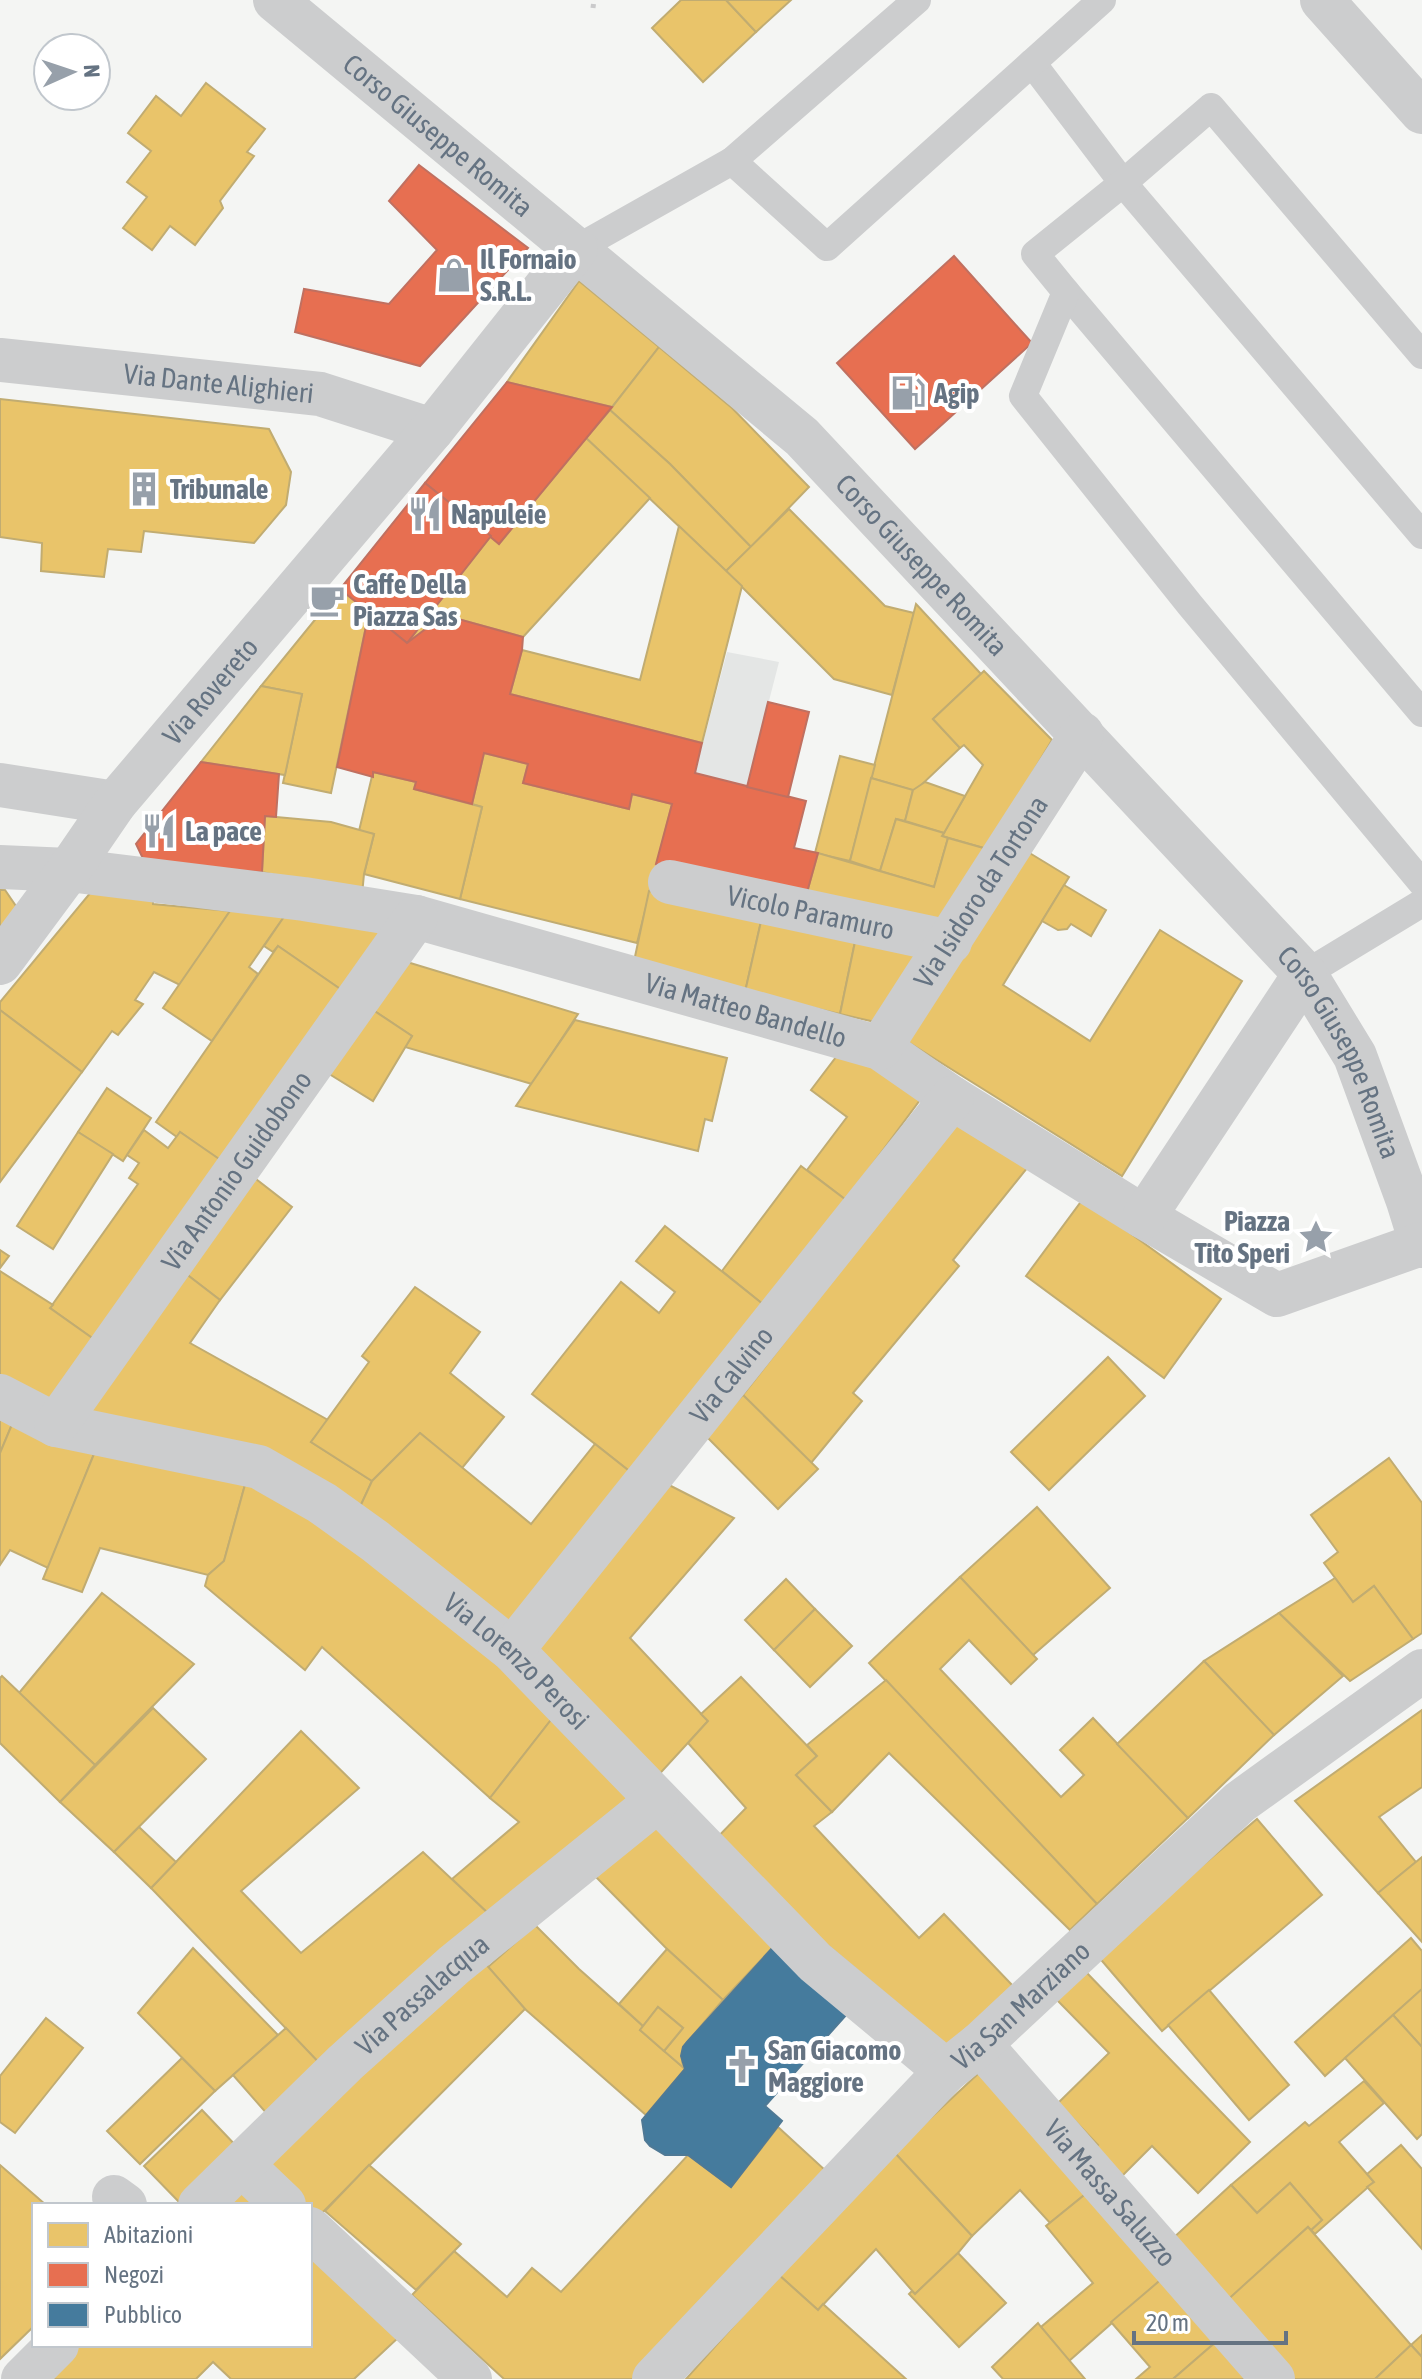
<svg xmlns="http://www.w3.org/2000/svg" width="1422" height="2379" font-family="'Asap Condensed',sans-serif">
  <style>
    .built { fill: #e4e6e5 }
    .homes { fill: #e9c46a; stroke: #c1ac71; stroke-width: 2 }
    .shops { fill: #e76f51; stroke: #c07060; stroke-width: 2 }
    .public { fill: #457b9d; stroke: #4f7995; stroke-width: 2 }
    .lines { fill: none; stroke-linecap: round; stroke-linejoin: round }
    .path { stroke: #cacacb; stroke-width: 5; stroke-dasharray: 4 4; stroke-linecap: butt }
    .service { stroke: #cccdce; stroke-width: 28 }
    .minor { stroke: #cccdce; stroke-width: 44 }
    .tertiary { stroke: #cccdce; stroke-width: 44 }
    .labels { text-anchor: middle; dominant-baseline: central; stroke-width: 8; stroke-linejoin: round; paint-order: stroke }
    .street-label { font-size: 28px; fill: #657382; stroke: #fff }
    .poi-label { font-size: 28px; font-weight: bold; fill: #657382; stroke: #fff; text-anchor: start }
  </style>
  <rect width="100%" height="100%" fill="#f4f5f3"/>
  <polygon class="built" points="727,652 779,662 747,786 695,773"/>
  <g class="homes">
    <polygon points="681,0 726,0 756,32 703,82 652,28"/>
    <polygon points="726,0 791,0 756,32"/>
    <polygon points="206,83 265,129 247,152 254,156 220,201 223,208 195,245 170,226 152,250 123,228 147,197 127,182 151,151 128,133 156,96 181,116"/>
    <polygon points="579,281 659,347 612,407 507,382"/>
    <polygon points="659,347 732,408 809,487 751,547 670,464 610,410"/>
    <polygon points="0,399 269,429 291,472 286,505 254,543 144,531 141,552 108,549 104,577 41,571 42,543 0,537"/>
    <polygon points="610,410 670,464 751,547 726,571 586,438"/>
    <polygon points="586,438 650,498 523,637 444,615 407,643 491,536 499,544"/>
    <polygon points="789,509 885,606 914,613 892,695 834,679 726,571"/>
    <polygon points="679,526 742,586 702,743 510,694 522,650 640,680"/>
    <polygon points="340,589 369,612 331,793 283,783 302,694 261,686"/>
    <polygon points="916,604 981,674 933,719 960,748 915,791 871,778"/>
    <polygon points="984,671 1052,740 987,849 942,836 983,765 964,745 960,748 933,719"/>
    <polygon points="261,686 302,694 285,775 201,762"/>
    <polygon points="484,753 528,764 523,783 629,809 632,794 672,804 637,943 460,899 482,807 472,804"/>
    <polygon points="840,756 875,765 850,861 815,853"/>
    <polygon points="373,772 416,782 414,789 482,807 460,899 364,874 374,834 359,831"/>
    <polygon points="871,778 913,790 905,821 896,819 880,871 850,861"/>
    <polygon points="925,782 965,796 944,833 905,821 913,790"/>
    <polygon points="265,816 331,822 374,834 364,874 362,895 262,872"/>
    <polygon points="896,819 944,833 942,836 948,838 934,887 880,871"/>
    <polygon points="948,838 987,849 947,928 806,896 818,853 934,887"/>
    <polygon points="1023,849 1069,877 1003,985 1090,1041 1160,930 1242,981 1122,1176 900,1037"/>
    <polygon points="1064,885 1106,910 1091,936 1071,924 1067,929 1058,930 1042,921"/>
    <polygon points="0,890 5,890 18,909 0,936"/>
    <polygon points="649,891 762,917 745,992 633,966"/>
    <polygon points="91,892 153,896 153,904 230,911 180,985 154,972 135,1000 143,1004 118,1035 112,1031 82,1072 0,1010 0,1002"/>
    <polygon points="230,911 288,911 249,967 258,974 212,1041 163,1008"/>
    <polygon points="288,911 389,928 346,993 278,946 273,952 264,946"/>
    <polygon points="762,917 856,937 840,1014 745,992"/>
    <polygon points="856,937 932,954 884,1024 840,1014"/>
    <polygon points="278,946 346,993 231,1168 180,1132 177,1137 156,1122"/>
    <polygon points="407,962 578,1014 532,1084 405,1047 412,1036 370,1008"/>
    <polygon points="370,1008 412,1036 373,1101 326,1072"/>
    <polygon points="0,1010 82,1072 0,1182"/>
    <polygon points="575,1020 727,1058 712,1121 705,1119 698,1151 516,1106"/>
    <polygon points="846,1044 920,1100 846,1200 807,1170 847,1117 811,1090"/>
    <polygon points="107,1088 151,1118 123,1161 78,1132"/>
    <polygon points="962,1114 1028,1167 953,1260 959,1266 853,1393 862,1401 811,1463 743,1395"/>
    <polygon points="144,1130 168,1148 180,1132 222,1161 95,1340 50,1308 138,1184 129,1178 139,1163 127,1155"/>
    <polygon points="78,1132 113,1154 53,1249 17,1226"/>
    <polygon points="801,1166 846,1200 764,1305 722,1271"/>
    <polygon points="252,1176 292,1207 220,1300 181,1270"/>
    <polygon points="1083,1199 1221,1299 1164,1378 1026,1276"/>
    <polygon points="665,1226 764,1305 633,1474 532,1394 621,1282 659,1313 675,1292 636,1261"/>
    <polygon points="0,1250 9,1256 0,1268"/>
    <polygon points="181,1270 220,1300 190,1343 328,1420 311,1442 372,1481 359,1509 76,1409"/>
    <polygon points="0,1271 53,1305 50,1308 95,1340 54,1405 0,1381"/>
    <polygon points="415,1287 480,1332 450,1373 504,1417 462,1468 420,1433 372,1481 311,1442 369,1362 362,1356"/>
    <polygon points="1108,1357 1145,1396 1049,1490 1011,1452"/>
    <polygon points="743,1395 818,1469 778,1509 704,1434"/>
    <polygon points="0,1415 13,1422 0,1453"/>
    <polygon points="13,1422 96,1449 48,1568 10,1550 0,1565 0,1453"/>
    <polygon points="420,1433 531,1524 595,1444 633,1474 508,1629 359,1509 372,1481"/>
    <polygon points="96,1449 246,1481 224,1561 208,1575 100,1548 82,1592 43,1579"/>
    <polygon points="1389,1458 1422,1503 1422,1633 1413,1639 1374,1586 1353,1602 1324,1563 1338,1552 1311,1515"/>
    <polygon points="246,1481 357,1539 554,1716 490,1798 322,1647 305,1670 205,1586 208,1575 224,1561"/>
    <polygon points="669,1485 734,1518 630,1638 708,1721 653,1781 526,1650"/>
    <polygon points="1037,1507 1110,1588 1033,1655 960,1577"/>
    <polygon points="960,1577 1037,1659 1011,1684 969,1640 940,1669 1061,1797 1084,1775 1060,1750 1093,1718 1188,1818 1097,1904 869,1663"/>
    <polygon points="1335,1578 1353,1602 1374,1586 1413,1639 1350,1681 1279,1613"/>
    <polygon points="786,1579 815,1609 774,1650 745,1620"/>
    <polygon points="102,1593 194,1664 95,1765 19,1693"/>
    <polygon points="815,1609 852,1646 810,1687 774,1650"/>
    <polygon points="1279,1613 1343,1676 1274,1735 1204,1661"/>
    <polygon points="1204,1661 1274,1735 1188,1818 1117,1744"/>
    <polygon points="2,1676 95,1765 60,1802 0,1743 0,1678"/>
    <polygon points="741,1677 817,1756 796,1775 832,1812 814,1826 919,1938 944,1914 1014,1987 950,2048 709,1846 746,1808 688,1743 708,1721 701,1714"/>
    <polygon points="886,1680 1097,1904 1070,1930 889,1753 832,1812 796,1775 817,1756 807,1745"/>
    <polygon points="153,1708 206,1759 114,1852 60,1802"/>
    <polygon points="1422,1710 1422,1787 1379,1817 1416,1862 1378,1893 1295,1801"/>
    <polygon points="554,1716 637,1802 493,1918 452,1879 519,1822 490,1798"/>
    <polygon points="301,1731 359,1788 241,1891 301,1953 423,1852 493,1918 324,2068 151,1888"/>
    <polygon points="1257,1819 1322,1895 1162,2031 1097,1955"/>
    <polygon points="652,1820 775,1945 723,2000 667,1949 594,1875"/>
    <polygon points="139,1827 176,1862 151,1888 114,1852"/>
    <polygon points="1422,1857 1422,1942 1378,1893"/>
    <polygon points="535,1925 579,1969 643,2026 640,2030 685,2069 646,2115 525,2009 488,1967"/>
    <polygon points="1411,1938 1422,1951 1422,1989 1325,2076 1295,2042"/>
    <polygon points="193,1948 278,2035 215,2091 138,2013"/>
    <polygon points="667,1949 723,2000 683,2047 682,2062 685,2069 664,2051 683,2028 658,2007 643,2026 619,2004"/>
    <polygon points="484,1962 525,2009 318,2217 310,2209 310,2205 305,2205 260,2165"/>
    <polygon points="1086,1972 1250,2142 1198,2193 1152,2146 1115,2183 1088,2155 1098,2145 1058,2103 1109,2053 1057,2000"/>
    <polygon points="1422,1989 1422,2047 1393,2015"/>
    <polygon points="1209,1990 1289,2085 1249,2120 1168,2025"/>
    <polygon points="658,2007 683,2028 664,2051 640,2030"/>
    <polygon points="1393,2015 1422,2047 1422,2134 1417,2139 1345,2058"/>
    <polygon points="46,2018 83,2048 15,2133 0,2122 0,2076"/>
    <polygon points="286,2028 324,2068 269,2116 233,2075"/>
    <polygon points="182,2058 215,2091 140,2164 107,2131"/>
    <polygon points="980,2072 1088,2192 1050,2223 1020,2190 972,2236 894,2152"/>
    <polygon points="1364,2081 1384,2103 1339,2142 1374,2182 1315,2234 1311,2230 1322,2220 1290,2183 1257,2213 1231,2185 1305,2122 1309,2126"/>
    <polygon points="202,2110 240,2150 182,2205 144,2166"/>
    <polygon points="778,2127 826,2171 644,2379 504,2379 412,2295 454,2251 507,2297 532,2268 561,2292 688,2155 731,2187"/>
    <polygon points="1401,2145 1422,2169 1422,2249 1367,2187 1374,2182 1367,2174"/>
    <polygon points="894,2152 972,2236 958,2253 915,2294 876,2249 818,2310 779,2275"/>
    <polygon points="0,2165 46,2205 34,2205 34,2326 0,2359"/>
    <polygon points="369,2165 461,2244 416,2290 325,2211"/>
    <polygon points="1290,2183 1322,2220 1311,2230 1308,2227 1227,2301 1171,2240 1231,2185 1257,2213"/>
    <polygon points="243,2184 265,2205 221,2205"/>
    <polygon points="1088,2192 1164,2277 1069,2361 1041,2327 1093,2283 1046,2226"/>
    <polygon points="1308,2227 1411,2345 1375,2379 1292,2379 1223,2304"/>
    <polygon points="310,2249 400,2336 354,2379 231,2379 213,2362 196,2379 38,2379 74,2345 310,2345"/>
    <polygon points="958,2253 1006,2303 959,2347 909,2294 912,2291 915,2294"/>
    <polygon points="779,2275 818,2310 823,2304 906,2379 686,2379"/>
    <polygon points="1164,2277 1217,2341 1173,2379 1136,2379 1150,2367 1111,2322"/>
    <polygon points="1038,2323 1041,2327 1085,2379 1003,2379 992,2367"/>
    <polygon points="1422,2335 1422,2357 1411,2345"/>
    <polygon points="1217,2341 1251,2379 1173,2379"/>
    <polygon points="1411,2345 1422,2357 1422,2379 1375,2379"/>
  </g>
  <g class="shops">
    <polygon points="419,165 528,248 420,366 295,332 304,289 389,304 437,250 389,201"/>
    <polygon points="954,256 1032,343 915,449 837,363"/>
    <polygon points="507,382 612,407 499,544 425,483"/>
    <polygon points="425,483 491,536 407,643 340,589"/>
    <polygon points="369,612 407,643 444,615 523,637 522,650 510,694 702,743 695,773 806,801 794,848 818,853 806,896 656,864 672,804 632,794 629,809 523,783 528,764 484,753 472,804 414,789 416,782 373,772 373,777 337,767"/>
    <polygon points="768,702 809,712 788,797 747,787"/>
    <polygon points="201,762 279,774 276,817 265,816 262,872 147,867 136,844"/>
  </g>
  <polygon class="public" points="775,1945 847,2014 765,2106 782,2121 731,2187 688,2155 665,2155 650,2146 645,2140 642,2120 685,2069 681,2056 683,2047 687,2042"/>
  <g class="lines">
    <polyline class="path" points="593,8 594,0"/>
    <g class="service">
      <polyline points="1032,63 1123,183 1422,535"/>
      <polyline points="732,161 917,0"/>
      <polyline points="576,249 732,161 827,247 1102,0"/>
      <polyline points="1066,292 1422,713"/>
      <polyline points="1422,355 1211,107 1123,183 1035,254 1066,292 1023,396 1190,605 1422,883"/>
      <polyline points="1305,974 1422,903"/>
    </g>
    <g class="minor">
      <path id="s1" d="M275 0 802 437 1305 974 1355 1056 1408 1201 1422 1246"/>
      <path id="s2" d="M0 360 320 394 432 430"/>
      <polyline points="0,785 115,803"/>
      <path id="s3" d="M0 867 69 870 304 899 416 917 880 1048 952 1098 1144 1217 1277 1295 1421 1244"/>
      <path id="s4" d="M670 882 950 942"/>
      <path id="s5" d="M0 963 69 870 115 803 432 430 576 249"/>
      <path id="s6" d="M880 1048 1082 734"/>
      <polyline points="1144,1217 1305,974"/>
      <path id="s7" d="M0 1396 56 1425 259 1467 322 1503 375 1541 512 1650 815 1962 946 2071"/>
      <path id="s8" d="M56 1425 416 917"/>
      <path id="s9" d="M512 1650 952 1098"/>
      <path id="s10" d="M980 2044 1273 2379"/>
      <polyline points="242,2165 284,2205"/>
      <polyline points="114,2197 125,2205"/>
      <path id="s11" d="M200 2205 345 2063 454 1965 657 1801"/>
      <polyline points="310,2229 470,2379"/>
      <polyline points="23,2379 57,2345"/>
      <path id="s12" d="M654 2379 946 2071 980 2044 1240 1802 1422 1671"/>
    </g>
    <polyline class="tertiary" points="1322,0 1422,112"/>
  </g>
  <defs>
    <g id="shop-bare" transform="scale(2.76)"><path d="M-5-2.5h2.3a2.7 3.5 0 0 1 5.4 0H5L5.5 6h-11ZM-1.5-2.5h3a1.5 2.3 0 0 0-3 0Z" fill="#97a0aa" stroke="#fff" stroke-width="2.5" paint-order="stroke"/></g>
    <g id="fuel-bare" transform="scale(2.76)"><path d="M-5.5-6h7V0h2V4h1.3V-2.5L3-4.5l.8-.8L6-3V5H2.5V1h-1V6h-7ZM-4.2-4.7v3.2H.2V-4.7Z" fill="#97a0aa" stroke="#fff" stroke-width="2.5" paint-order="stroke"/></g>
    <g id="building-bare" transform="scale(2.76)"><path d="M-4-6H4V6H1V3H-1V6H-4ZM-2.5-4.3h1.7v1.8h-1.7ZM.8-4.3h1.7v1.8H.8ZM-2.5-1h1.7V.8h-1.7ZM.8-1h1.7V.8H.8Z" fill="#97a0aa" stroke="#fff" stroke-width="2.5" paint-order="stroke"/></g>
    <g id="restaurant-bare" transform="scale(2.76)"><path d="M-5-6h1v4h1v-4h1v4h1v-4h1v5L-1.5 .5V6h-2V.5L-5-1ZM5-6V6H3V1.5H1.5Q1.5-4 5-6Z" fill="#97a0aa" stroke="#fff" stroke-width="2.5" paint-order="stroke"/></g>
    <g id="cafe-bare" transform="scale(2.76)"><path d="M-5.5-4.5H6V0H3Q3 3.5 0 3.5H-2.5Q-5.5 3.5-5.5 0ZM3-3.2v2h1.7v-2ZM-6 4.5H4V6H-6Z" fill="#97a0aa" stroke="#fff" stroke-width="2.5" paint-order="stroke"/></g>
    <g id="sight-bare" transform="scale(2.76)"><path d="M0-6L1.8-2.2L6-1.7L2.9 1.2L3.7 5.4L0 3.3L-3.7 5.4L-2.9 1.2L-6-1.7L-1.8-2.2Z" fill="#97a0aa" stroke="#fff" stroke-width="2.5" paint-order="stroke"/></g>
    <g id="church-bare" transform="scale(2.76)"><path d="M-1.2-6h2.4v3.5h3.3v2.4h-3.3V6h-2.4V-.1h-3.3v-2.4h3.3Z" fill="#97a0aa" stroke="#fff" stroke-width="2.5" paint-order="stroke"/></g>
  </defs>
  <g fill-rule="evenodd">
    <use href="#shop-bare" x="454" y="275"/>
    <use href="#fuel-bare" x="908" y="393"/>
    <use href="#building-bare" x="144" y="489"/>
    <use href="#restaurant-bare" x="425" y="514"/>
    <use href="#cafe-bare" x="327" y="600"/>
    <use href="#restaurant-bare" x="159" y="831"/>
    <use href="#sight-bare" x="1316" y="1237"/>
    <use href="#church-bare" x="742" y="2066"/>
  </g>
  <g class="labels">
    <g class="street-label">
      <text stroke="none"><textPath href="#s1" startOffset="212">Corso Giuseppe Romita</textPath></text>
      <text stroke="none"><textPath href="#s2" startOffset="220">Via Dante Alighieri</textPath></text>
      <text stroke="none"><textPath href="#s1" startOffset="860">Corso Giuseppe Romita</textPath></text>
      <text stroke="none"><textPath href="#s5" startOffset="344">Via Rovereto</textPath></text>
      <text stroke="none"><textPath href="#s6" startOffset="186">Via Isidoro da Tortona</textPath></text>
      <text stroke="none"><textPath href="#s4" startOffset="144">Vicolo Paramuro</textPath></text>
      <text stroke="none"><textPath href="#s3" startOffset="762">Via Matteo Bandello</textPath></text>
      <text stroke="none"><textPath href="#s1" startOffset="1506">Corso Giuseppe Romita</textPath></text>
      <text stroke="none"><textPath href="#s8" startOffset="312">Via Antonio Guidobono</textPath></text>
      <text stroke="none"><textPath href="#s9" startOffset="352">Via Calvino</textPath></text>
      <text stroke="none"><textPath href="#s7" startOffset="594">Via Lorenzo Perosi</textPath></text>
      <text stroke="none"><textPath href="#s11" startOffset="306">Via Passalacqua</textPath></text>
      <text stroke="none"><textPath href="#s12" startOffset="524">Via San Marziano</textPath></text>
      <text stroke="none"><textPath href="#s10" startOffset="198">Via Massa Saluzzo</textPath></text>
    </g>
    <g class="poi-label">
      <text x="480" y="259">Il Fornaio<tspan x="480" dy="32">S.R.L.</tspan></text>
      <text x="934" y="393">Agip</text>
      <text x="170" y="489">Tribunale</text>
      <text x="451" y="514">Napuleie</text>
      <text x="353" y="584">Caffe Della<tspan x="353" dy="32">Piazza Sas</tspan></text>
      <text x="185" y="831">La pace</text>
      <text x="1290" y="1221" text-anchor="end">Piazza<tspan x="1290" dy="32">Tito Speri</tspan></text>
      <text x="768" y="2050">San Giacomo<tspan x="768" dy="32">Maggiore</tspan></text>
    </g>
  </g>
  <rect x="32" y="2203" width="280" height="144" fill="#ffffff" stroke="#c1c7cd" stroke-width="2"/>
  <rect x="48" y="2223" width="40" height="24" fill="#e9c46a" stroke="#c1c7cd" stroke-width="2"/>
  <text x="104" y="2243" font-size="24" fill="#657382">Abitazioni</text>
  <rect x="48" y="2263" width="40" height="24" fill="#e76f51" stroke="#c1c7cd" stroke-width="2"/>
  <text x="104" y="2283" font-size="24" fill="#657382">Negozi</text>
  <rect x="48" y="2303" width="40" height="24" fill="#457b9d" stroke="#c1c7cd" stroke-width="2"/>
  <text x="104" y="2323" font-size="24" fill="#657382">Pubblico</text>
  <g transform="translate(72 72) rotate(87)"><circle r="38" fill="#ffffff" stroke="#c1c7cd" stroke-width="2"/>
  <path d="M0-6L14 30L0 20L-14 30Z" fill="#97a0aa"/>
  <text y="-12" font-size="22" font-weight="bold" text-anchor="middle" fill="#657382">N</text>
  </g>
  <path d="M1134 2331v12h152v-12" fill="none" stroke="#657382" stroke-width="4"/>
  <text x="1146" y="2331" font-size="24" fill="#657382" stroke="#ffffff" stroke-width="6" paint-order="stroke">20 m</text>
</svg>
